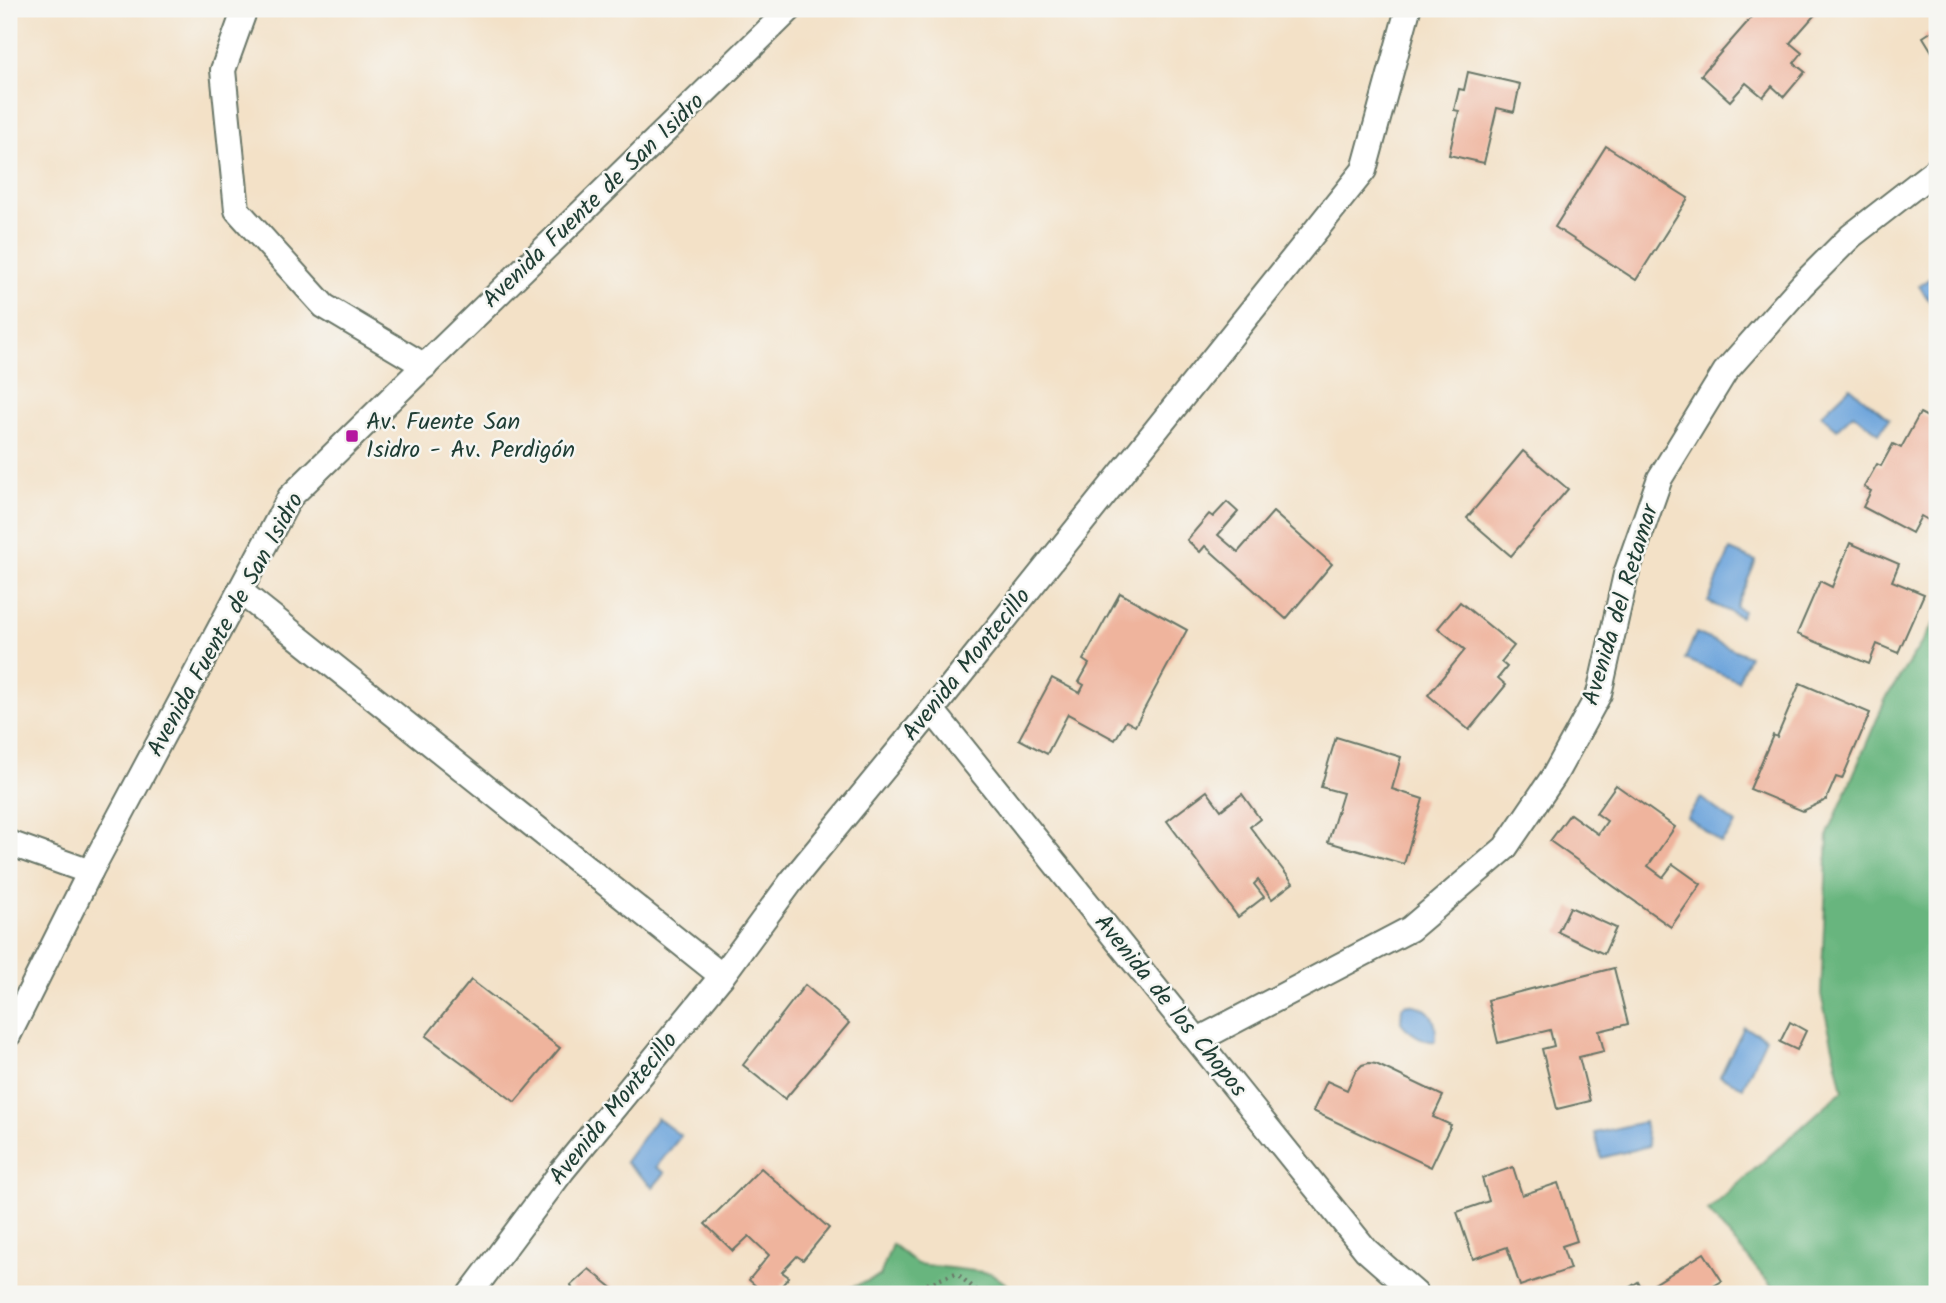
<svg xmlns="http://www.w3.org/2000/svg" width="1946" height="1303" font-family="Kalam,sans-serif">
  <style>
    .forest { fill: #68b57e; stroke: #447959; stroke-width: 2 }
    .water { fill: #6da4db; stroke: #467088; stroke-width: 2 }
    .building { fill: #efb49d }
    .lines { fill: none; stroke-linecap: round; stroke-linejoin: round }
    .street-casing { stroke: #697667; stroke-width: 28 }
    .path { stroke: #697667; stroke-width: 4.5; stroke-dasharray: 2 5; stroke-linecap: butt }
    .street { stroke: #fff; stroke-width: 24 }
    .poi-dot { fill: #b5179e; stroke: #f6f6f2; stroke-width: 2.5 }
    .labels { text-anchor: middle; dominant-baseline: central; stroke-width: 5; stroke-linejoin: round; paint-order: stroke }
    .street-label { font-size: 24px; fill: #1f3d34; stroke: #f6f6f2 }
    .poi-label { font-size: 24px; fill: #1f3d34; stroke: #f6f6f2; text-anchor: start }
  </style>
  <rect width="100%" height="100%" fill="#f6f6f2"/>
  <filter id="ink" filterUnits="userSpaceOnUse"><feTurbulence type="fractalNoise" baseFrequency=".0143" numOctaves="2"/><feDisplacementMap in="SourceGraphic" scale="14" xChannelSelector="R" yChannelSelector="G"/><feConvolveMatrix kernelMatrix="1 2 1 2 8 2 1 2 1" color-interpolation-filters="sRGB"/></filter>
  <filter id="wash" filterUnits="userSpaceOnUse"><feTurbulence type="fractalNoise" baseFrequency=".00686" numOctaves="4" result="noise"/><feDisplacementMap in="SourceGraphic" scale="28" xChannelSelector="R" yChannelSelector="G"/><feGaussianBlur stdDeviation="1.57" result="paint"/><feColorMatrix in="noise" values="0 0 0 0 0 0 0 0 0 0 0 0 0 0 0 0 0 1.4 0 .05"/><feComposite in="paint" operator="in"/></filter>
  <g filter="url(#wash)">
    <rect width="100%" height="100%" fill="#f3e1c7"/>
    <g class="forest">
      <polygon points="1937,619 1937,1294 1778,1294 1708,1211 1843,1090 1821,995 1828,834 1886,698"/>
      <polygon points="892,1244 917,1264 991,1273 1020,1294 836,1294 880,1276"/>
    </g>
    <g class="water">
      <polygon points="1937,273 1937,307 1935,309 1919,286"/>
      <polygon points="1850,387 1889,419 1879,433 1853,414 1837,429 1821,415"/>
      <polygon points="1730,550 1756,561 1736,607 1743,611 1741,617 1708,602"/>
      <polygon points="1696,633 1749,656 1738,681 1685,659"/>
      <polygon points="1701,798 1736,824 1721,843 1687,817"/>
      <path d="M1407 1004C1431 1006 1437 1018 1436 1041 1425 1043 1407 1031 1401 1022L1402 1007Z"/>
      <polygon points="1744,1027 1766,1038 1743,1087 1720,1076"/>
      <polygon points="657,1118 681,1136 656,1167 665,1173 653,1187 625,1162"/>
      <polygon points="1644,1122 1649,1146 1601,1158 1595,1133"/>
    </g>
    <g id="blocks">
      <g class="building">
        <polygon points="1759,9 1820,9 1790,43 1802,53 1794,63 1805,72 1784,97 1772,86 1763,97 1746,83 1730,101 1701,75"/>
        <polygon points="1937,28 1937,60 1923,37"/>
        <polygon points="1468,72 1520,84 1514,112 1497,108 1484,163 1449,155 1459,111 1454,110 1459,89 1464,90"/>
        <polygon points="1606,146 1688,198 1636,280 1555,227"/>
        <polygon points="1920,413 1937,422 1937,525 1921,516 1912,533 1863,507 1871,491 1864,487 1877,464 1881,466 1893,444 1901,448"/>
        <polygon points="1523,451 1568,489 1511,556 1467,518"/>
        <polygon points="1227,502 1238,512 1218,535 1238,552 1273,512 1332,564 1286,619 1205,546 1200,552 1187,540 1209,514 1213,517"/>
        <polygon points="1850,543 1899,564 1892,581 1924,594 1898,653 1877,644 1869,664 1797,634 1820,581 1832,587"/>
        <polygon points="1120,593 1187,630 1135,726 1126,721 1115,740 1068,714 1047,754 1019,739 1052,678 1080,693 1084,685 1079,682 1089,664 1083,660"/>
        <polygon points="1460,602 1514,646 1501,662 1507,667 1498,678 1506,685 1469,730 1428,695 1465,650 1438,628"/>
        <polygon points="1800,683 1870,713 1842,779 1836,777 1826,800 1803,811 1750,789 1773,735 1777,737"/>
        <polygon points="1336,737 1401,757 1392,789 1423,799 1404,864 1328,842 1343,793 1321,787"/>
        <polygon points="1616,785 1675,827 1648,866 1663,877 1673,864 1701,884 1671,927 1550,841 1570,814 1598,834 1607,821 1596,813"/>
        <polygon points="1207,791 1221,810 1242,794 1260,819 1250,827 1293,883 1272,899 1258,880 1254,884 1264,897 1238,917 1167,821"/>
        <polygon points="1570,907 1616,928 1604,954 1558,932"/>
        <polygon points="1614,968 1628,1024 1599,1031 1604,1051 1579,1057 1590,1101 1557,1109 1542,1049 1554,1046 1550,1030 1498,1043 1488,1000"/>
        <polygon points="471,980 560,1048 515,1102 426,1036"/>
        <polygon points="805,985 849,1023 785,1099 743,1065"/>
        <polygon points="1790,1022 1806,1031 1797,1050 1780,1042"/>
        <polygon points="1369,1063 1376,1064 1443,1096 1433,1117 1451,1125 1431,1167 1313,1111 1327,1081 1347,1090 1355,1072 1362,1065"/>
        <polygon points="1513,1167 1522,1195 1558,1183 1577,1241 1562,1246 1570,1269 1520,1286 1507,1247 1473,1259 1457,1212 1489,1201 1482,1178"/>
        <polygon points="761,1168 829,1228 803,1260 797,1256 782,1272 789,1277 775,1294 765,1294 749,1280 769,1255 749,1236 733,1251 705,1224"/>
        <polygon points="1704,1253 1722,1281 1712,1287 1717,1294 1619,1294 1638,1282 1643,1291"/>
        <polygon points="589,1269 620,1294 574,1294 571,1285"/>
      </g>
    </g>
  </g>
  <g filter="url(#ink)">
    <use href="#blocks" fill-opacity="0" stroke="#697667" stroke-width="2"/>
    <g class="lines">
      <g class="street-casing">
        <g id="street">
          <polyline points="245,9 223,70 237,210 324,306 425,366"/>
          <polyline points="241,592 722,976"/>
          <polyline points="932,710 1366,1250 1416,1294"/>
          <polyline points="9,843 90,872"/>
          <polyline points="9,1034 90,872 290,497 790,9"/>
          <polyline points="1198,1040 1410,929 1505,848 1554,776 1599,694 1626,574 1660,478 1725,372 1802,285 1851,236 1937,169"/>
          <polyline points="470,1294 562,1171 722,976 791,882 932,710 1364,170 1408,9"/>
        </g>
      </g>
      <polyline class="path" points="901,1294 956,1273 981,1294"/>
      <use href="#street" class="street"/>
    </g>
  </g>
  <rect class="poi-dot" x="345" y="429" width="14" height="14" rx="3.5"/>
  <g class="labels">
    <g class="street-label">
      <text transform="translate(594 201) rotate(-44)">Avenida Fuente de San Isidro</text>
      <text transform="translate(1621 605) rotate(-73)">Avenida del Retamar</text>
      <text transform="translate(226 625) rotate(-61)">Avenida Fuente de San Isidro</text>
      <text transform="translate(967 665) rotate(-51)">Avenida Montecillo</text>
      <text transform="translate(1170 1006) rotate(51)">Avenida de los Chopos</text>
      <text transform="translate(614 1109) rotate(-51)">Avenida Montecillo</text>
    </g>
    <g class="poi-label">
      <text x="366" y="422">Av. Fuente San<tspan x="366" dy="28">Isidro - Av. Perdigón</tspan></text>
    </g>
  </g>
  <rect width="1946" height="1303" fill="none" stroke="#f6f6f2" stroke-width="35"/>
</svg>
